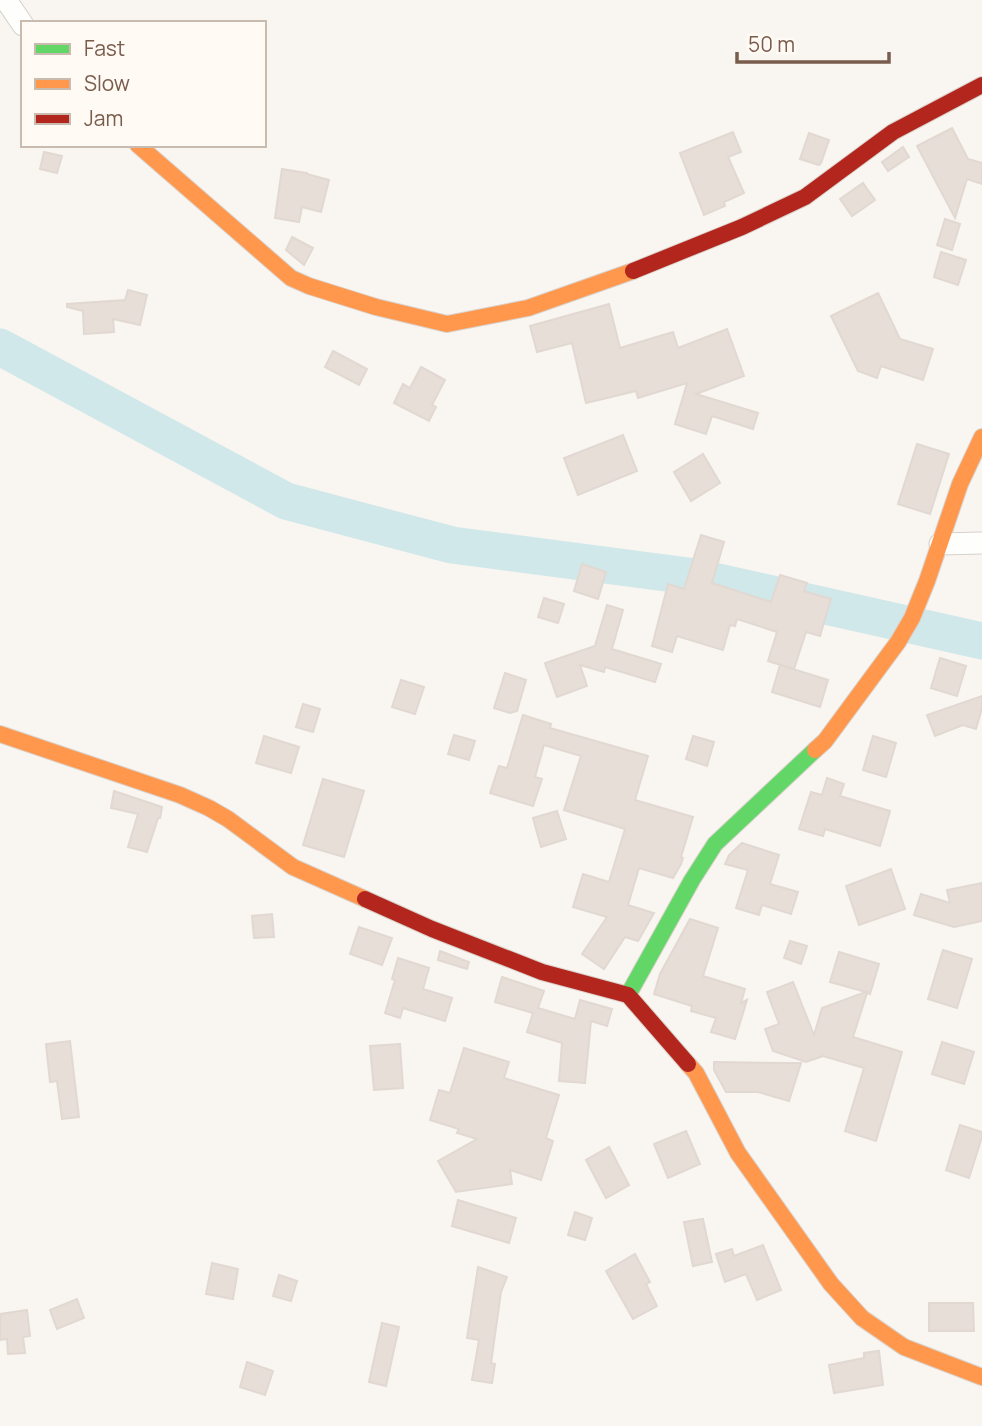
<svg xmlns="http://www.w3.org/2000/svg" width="982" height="1426" font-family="Manrope,sans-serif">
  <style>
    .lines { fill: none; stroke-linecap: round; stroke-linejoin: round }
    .river { stroke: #d0e8ea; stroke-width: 37 }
    .building { fill: #e6ded7; stroke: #e2d8d2; stroke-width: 2 }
    .street-casing { stroke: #d7d1cb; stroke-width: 23 }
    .fast-casing { stroke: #d9d2cb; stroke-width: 18 }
    .slow-casing { stroke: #d9d2cb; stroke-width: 18 }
    .jam-casing { stroke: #d9d2cb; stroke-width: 18 }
    .street { stroke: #fefefd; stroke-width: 21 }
    .fast { stroke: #63d668; stroke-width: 16 }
    .slow { stroke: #ff974d; stroke-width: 16 }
    .jam { stroke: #b3261e; stroke-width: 16 }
  </style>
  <rect width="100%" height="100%" fill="#f9f5f0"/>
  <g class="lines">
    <polyline class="river" points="0,347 286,501 452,545 696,577 982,641"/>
  </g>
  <g class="building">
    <polygon points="952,128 968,159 982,163 982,184 967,179 955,218 917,146"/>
    <polygon points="733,132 741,152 728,157 744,193 724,202 725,206 704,215 680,153"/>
    <polygon points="809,133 829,140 821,163 819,165 800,159"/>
    <polygon points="903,147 909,157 888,171 882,162"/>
    <polygon points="44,152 62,156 57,173 40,169"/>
    <polygon points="282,169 307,173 307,174 329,180 321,212 302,207 299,222 275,218"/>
    <polygon points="863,183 875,200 852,216 840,199"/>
    <polygon points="945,219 960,224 952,250 937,245"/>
    <polygon points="292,237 313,248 304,265 286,250"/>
    <polygon points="941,252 966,260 958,285 934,277"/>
    <polygon points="128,290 147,295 140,325 113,319 114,332 84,334 83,311 67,307 67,304 125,300"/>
    <polygon points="878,293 900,339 933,349 923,380 881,366 877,378 858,371 831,316"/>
    <polygon points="609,304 620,348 673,332 678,348 727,329 744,376 696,394 758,413 753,429 712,416 706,434 675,424 687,383 638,398 636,391 586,403 572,343 537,352 530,326"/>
    <polygon points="333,351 367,369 359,385 325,367"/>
    <polygon points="421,367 445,380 432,405 436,407 429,421 394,403 403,384 410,388"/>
    <polygon points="623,435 637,471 578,495 564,458"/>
    <polygon points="917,444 949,454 930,514 898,504"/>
    <polygon points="703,454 720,483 691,501 674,472"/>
    <polygon points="701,535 724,542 712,583 771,602 780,575 807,583 804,591 831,599 820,636 806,632 794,669 768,661 777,632 737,619 735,626 730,625 723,650 677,636 672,652 652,646 668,584 684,589"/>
    <polygon points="582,564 606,572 598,599 574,591"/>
    <polygon points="544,598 564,604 558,623 538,617"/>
    <polygon points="607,605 623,610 612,649 661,664 655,682 605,667 604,672 580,665 587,686 557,697 545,663 595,646"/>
    <polygon points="940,658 966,666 957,696 931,688"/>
    <polygon points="780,665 828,680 820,707 772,692"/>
    <polygon points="505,673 526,680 517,711 510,713 494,708"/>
    <polygon points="401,680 424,687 415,714 392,707"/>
    <polygon points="982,696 982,708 976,729 963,725 935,736 927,715"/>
    <polygon points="303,704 320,709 313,732 296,727"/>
    <polygon points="523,715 551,724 550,728 648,756 635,800 693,817 681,857 683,858 681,864 673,878 639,868 628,905 654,913 638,941 625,937 604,969 582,954 607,917 573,907 583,874 609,882 625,829 564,810 581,756 544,745 535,777 542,779 533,806 490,793 499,766 507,768"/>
    <polygon points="454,735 475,741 469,760 448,754"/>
    <polygon points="264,736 299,747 291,773 256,763"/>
    <polygon points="693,736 714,742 707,766 686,759"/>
    <polygon points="873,736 896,743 886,777 863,770"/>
    <polygon points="827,778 844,784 840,796 890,811 880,846 825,829 823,836 799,829 811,792 822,795"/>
    <polygon points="323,779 364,791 344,857 303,845"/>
    <polygon points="114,791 162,807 160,818 158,818 147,852 128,847 138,814 111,808"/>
    <polygon points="557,811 566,839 541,847 533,818"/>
    <polygon points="742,843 779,855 770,884 798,892 791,914 762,905 759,915 736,908 748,870 725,864 729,855"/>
    <polygon points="891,869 905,909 859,925 846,886"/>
    <polygon points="982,883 982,921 954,927 914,915 921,894 950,903 947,890"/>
    <polygon points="272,914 274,937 254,938 252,916"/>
    <polygon points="690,919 718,928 703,976 745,989 741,1003 747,1000 735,1039 711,1032 716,1018 691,1011 692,1006 654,994 660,974"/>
    <polygon points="359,927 392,938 382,965 350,954"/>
    <polygon points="790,941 807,946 801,964 784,958"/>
    <polygon points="943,950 972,959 957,1008 928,999"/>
    <polygon points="440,951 469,962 467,969 438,960"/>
    <polygon points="839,952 879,964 870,994 867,993 853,1037 902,1052 876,1141 845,1131 864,1068 823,1056 806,1062 773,1051 765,1029 779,1024 767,992 793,982 814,1035 822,1008 866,992 830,982"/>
    <polygon points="398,958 429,968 423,989 452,998 445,1021 403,1008 400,1018 385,1013 395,980 392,979"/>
    <polygon points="502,977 544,991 538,1008 575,1019 580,1000 612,1009 607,1026 591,1021 585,1083 559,1081 562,1043 527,1032 533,1013 495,1002"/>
    <polygon points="70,1041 79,1117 62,1119 57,1081 50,1082 46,1044"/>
    <polygon points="942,1042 974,1052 964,1084 932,1074"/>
    <polygon points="400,1044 403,1088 374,1090 370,1046"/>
    <polygon points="464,1048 509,1062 504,1078 559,1095 546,1138 553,1141 541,1180 510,1170 512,1184 456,1192 438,1161 477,1139 457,1133 459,1129 430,1120 439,1090 450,1093"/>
    <polygon points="714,1062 788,1063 801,1063 789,1101 758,1092 726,1092 714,1070"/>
    <polygon points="960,1125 982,1132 982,1137 969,1178 946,1170"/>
    <polygon points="686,1131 700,1164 668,1178 654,1144"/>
    <polygon points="609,1147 629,1185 606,1198 586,1160"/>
    <polygon points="458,1200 516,1218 509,1243 452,1226"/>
    <polygon points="575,1212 592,1218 585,1240 568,1235"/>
    <polygon points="703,1219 712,1262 693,1266 684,1222"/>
    <polygon points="763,1245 781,1290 757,1300 746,1274 725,1282 716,1254 732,1249 734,1256"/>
    <polygon points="635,1254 650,1282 646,1284 657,1306 633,1319 606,1271"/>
    <polygon points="212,1263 238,1269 233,1299 206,1294"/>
    <polygon points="478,1267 507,1277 501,1292 491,1363 495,1364 492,1383 472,1380 479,1340 467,1338"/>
    <polygon points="279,1275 297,1281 291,1301 273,1296"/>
    <polygon points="77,1299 84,1318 57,1329 50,1310"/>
    <polygon points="929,1303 973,1303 974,1331 929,1331"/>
    <polygon points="27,1310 30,1336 23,1337 25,1353 8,1354 7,1339 0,1340 0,1314"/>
    <polygon points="382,1323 399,1327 386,1386 369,1382"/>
    <polygon points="879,1351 883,1385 834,1393 829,1365 864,1358 864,1353"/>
    <polygon points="247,1362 273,1371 265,1395 240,1387"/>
  </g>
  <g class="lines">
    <g class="street-casing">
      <g id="street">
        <polyline points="6,0 23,25"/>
        <polyline points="940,544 982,543"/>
      </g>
    </g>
    <g class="fast-casing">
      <polyline id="fast" points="628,995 692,880 715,844 815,750"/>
    </g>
    <g class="slow-casing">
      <g id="slow">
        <polyline points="138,145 291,278 309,286 376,307 447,324 528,308 633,271"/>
        <polyline points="0,734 180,795 209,808 228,819 293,867 365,899"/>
        <polyline points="815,750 825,741 898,642 912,618 927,581 960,484 982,437"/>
        <polyline points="688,1064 696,1073 738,1153 831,1284 862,1318 904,1347 982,1377"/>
      </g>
    </g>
    <g class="jam-casing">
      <g id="jam">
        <polyline points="633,271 742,227 805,197 893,132 982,85"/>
        <polyline points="365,899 432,929 542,972 628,995 688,1064"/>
      </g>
    </g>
    <use href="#street" class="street"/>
    <use href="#fast" class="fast"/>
    <use href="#slow" class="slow"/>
    <use href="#jam" class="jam"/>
  </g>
  <rect x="21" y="21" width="245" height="126" fill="#fffaf3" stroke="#cabbb1" stroke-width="2"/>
  <rect x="35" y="44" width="35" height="10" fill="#63d668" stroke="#cabbb1" stroke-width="2"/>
  <text x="84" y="56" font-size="21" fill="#7a5c4d">Fast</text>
  <rect x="35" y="79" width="35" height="10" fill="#ff974d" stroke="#cabbb1" stroke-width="2"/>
  <text x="84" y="91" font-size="21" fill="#7a5c4d">Slow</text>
  <rect x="35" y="114" width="35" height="10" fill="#b3261e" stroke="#cabbb1" stroke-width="2"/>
  <text x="84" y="126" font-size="21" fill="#7a5c4d">Jam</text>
  <path d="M737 52v10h152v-10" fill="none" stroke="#7a5c4d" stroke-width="3.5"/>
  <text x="748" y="52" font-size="21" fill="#7a5c4d" stroke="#fffaf3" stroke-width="5" paint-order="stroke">50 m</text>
</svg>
